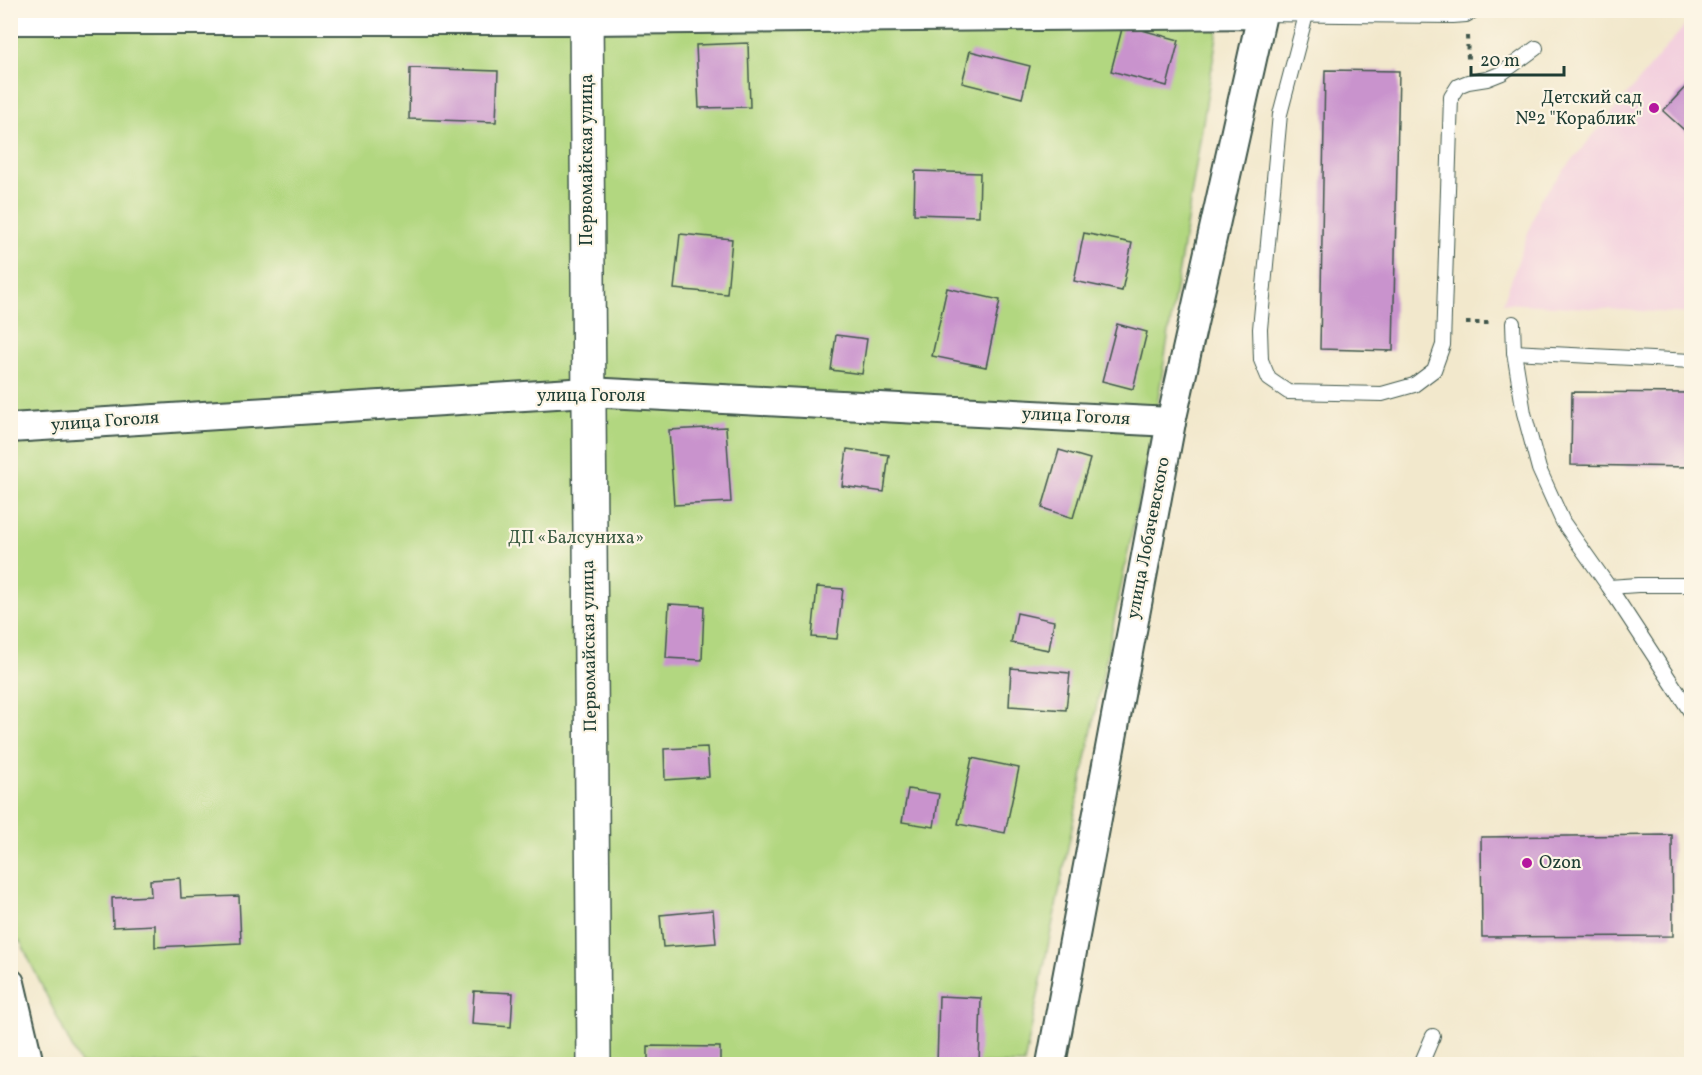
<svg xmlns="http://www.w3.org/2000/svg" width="1702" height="1075" font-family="Vollkorn,serif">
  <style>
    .built { fill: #f3cfde }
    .green { fill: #b2d780; stroke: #688a5a; stroke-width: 1.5 }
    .building { fill: #c993cd }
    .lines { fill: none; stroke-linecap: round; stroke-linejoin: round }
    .lane-casing { stroke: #3f574b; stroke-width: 16 }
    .street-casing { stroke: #3f574b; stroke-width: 32 }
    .secondary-casing { stroke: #3f574b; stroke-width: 36 }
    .path { stroke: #3f574b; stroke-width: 4; stroke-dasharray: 4.5 4.5; stroke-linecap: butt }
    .lane { stroke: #fff; stroke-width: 14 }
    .street { stroke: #fff; stroke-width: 28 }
    .secondary { stroke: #fff; stroke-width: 33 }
    .poi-dot { fill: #b5179e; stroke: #fcf5e5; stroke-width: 2 }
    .labels { text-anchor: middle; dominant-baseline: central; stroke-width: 4.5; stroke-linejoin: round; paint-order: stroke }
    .poi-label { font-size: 18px; fill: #1f3d34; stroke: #fcf5e5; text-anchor: end }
    .street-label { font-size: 18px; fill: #1f3d34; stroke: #fcf5e5 }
    .park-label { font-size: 18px; fill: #3c5c43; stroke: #fcf5e5 }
  </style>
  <rect width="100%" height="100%" fill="#fcf5e5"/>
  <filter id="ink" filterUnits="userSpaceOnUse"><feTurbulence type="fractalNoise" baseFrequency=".0167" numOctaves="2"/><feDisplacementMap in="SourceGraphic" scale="12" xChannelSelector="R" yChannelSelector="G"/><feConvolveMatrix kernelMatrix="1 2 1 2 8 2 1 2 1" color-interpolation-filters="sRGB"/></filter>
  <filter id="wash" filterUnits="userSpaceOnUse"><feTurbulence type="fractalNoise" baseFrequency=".008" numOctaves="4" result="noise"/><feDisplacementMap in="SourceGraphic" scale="24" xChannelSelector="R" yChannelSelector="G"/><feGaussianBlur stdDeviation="1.35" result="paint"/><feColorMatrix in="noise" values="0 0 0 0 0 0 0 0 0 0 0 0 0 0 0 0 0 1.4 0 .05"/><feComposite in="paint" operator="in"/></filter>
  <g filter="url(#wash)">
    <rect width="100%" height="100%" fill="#f2e8cc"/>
    <polygon class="built" points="1691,18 1691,314 1503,303 1540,199"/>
    <polygon class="green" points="10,11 1221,11 1154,424 1024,1064 80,1064 20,941 11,945"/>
    <g id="blocks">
      <g class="building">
        <polygon points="1123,25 1179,40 1167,86 1111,71"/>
        <polygon points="748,43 750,107 699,108 696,45"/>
        <polygon points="970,51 1030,66 1022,98 962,83"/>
        <polygon points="410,68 498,71 496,122 409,119"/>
        <polygon points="1325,70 1399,71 1393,351 1320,349"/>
        <polygon points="1692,80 1692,137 1663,111"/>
        <polygon points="915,171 980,173 979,216 914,214"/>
        <polygon points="1084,233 1132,243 1122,291 1074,281"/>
        <polygon points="680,234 732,239 727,294 674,289"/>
        <polygon points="947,288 1000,300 986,367 932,356"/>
        <polygon points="1117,324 1147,332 1133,389 1102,381"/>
        <polygon points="836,335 867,339 862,374 831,370"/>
        <polygon points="1572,392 1692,393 1692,467 1571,465"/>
        <polygon points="726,427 731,502 674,505 669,430"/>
        <polygon points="847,449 889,455 884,492 842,486"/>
        <polygon points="1059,450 1090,459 1073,518 1042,508"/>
        <polygon points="817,587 843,589 837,639 812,637"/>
        <polygon points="669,604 704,606 702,660 666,658"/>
        <polygon points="1017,613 1054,621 1049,650 1011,643"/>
        <polygon points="1011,668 1070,673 1066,710 1009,706"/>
        <polygon points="707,747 709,777 665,780 664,749"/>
        <polygon points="972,758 1019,768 1005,833 958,824"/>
        <polygon points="908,789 939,794 934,827 902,822"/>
        <polygon points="1672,835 1673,936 1482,937 1481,837"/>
        <polygon points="180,878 181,898 239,896 241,943 155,947 155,925 113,927 112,898 151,896 150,880"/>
        <polygon points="713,910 716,943 663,947 660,915"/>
        <polygon points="474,991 513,993 511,1027 472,1024"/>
        <polygon points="939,996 981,998 979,1064 937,1064"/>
        <polygon points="648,1046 720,1047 720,1064 648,1064"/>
      </g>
    </g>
  </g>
  <g filter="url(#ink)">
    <use href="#blocks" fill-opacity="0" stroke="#3f574b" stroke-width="1.5"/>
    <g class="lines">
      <g class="lane-casing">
        <g id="lane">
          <polyline points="1342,10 1342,15 1453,16 1466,15 1475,10"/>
          <polyline points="1262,14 1342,15"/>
          <polyline points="1306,15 1280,114 1260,329 1261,360 1269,379 1288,392 1382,394 1414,385 1434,370 1443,345 1451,97 1458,86 1468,82 1487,79 1502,73 1536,48"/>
          <polyline points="1513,323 1514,352 1524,413 1539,469 1563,522 1609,587 1692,714"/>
          <polyline points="1514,352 1692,361"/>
          <polyline points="1609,587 1638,585 1692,585"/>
          <polyline points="1421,1064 1433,1036"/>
        </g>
      </g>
      <g class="street-casing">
        <g id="street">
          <polyline points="10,20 586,20 1262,14 1171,422 1051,1064"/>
          <polyline points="10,428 588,392 1171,422"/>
          <polyline points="10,983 29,1064"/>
        </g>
      </g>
      <g class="secondary-casing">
        <polyline id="secondary" points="586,10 594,1064"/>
      </g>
      <g class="path">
        <polyline points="1467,36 1468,59"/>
        <polyline points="1466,323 1491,323"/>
      </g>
      <use href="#lane" class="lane"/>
      <use href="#street" class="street"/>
      <use href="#secondary" class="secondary"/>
    </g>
  </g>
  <g class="poi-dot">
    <circle cx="1654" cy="108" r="6"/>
    <circle cx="1527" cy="863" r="6"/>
  </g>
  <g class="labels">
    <g class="poi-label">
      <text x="1642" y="98">Детский сад<tspan x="1642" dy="21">№2 "Кораблик"</tspan></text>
      <text x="1539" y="863" text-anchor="start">Ozon</text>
    </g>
    <g class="street-label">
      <text transform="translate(587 160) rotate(-90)">Первомайская улица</text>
      <text x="591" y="396">улица Гоголя</text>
      <text transform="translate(1076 417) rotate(3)">улица Гоголя</text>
      <text transform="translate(105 422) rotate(-4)">улица Гоголя</text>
      <text transform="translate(1149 538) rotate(-79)">улица Лобачевского</text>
      <text transform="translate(590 646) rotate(-91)">Первомайская улица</text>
    </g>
    <g class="park-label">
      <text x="576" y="538">ДП «Балсуниха»</text>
    </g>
  </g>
  <rect width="1702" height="1075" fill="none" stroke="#fcf5e5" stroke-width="36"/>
  <path d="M1471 66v9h93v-9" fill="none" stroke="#1f3d34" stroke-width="3"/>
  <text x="1480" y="66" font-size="18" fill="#1f3d34" stroke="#fcf5e5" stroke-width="4.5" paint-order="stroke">20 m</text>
</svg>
